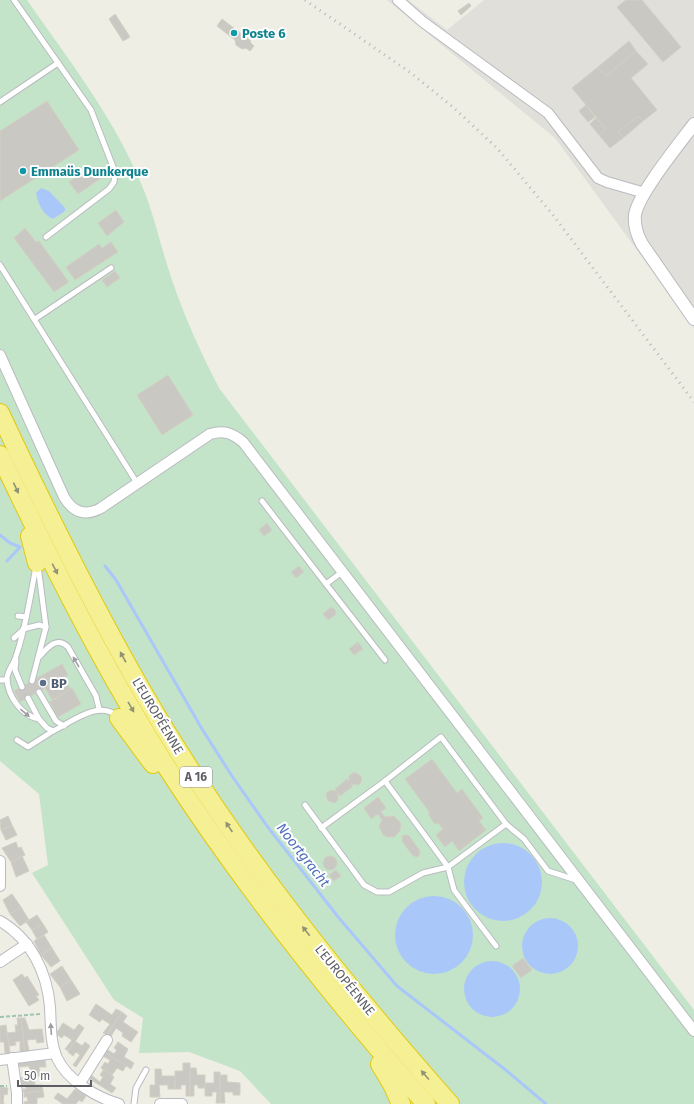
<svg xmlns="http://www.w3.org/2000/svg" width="694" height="1104" font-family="'Fira Sans',sans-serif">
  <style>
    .industrial { fill: #e0dfd9 }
    .green { fill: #c3e4c9 }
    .water { fill: #aac7f9 }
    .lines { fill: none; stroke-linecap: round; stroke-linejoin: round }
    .stream { stroke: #aac7f9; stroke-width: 3 }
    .building { fill: #cac8c2; stroke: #d2d0c3 }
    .service-casing { stroke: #babbc0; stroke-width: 7 }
    .minor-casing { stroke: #babbc0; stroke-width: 12 }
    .tertiary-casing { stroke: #babbc0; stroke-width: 14 }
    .motorway-casing { stroke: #e2c910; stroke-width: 20 }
    .path { stroke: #9dc4b0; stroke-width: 2; stroke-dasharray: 4 2; stroke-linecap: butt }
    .service { stroke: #fff; stroke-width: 5 }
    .minor { stroke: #fff; stroke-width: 10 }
    .tertiary { stroke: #fff; stroke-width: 12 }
    .motorway { stroke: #f5f094; stroke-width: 18 }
    .rail { stroke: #b7b7b8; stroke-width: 3; stroke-dasharray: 1 5; stroke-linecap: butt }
    .oneway { fill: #929175 }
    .oneway2 { fill: #9e9ea2 }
    .culture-dot { fill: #0f9aa8; stroke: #fff; stroke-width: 1.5 }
    .service-dot { fill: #5c6f8a; stroke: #fff; stroke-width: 1.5 }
    .labels { text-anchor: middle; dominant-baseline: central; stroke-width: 4; stroke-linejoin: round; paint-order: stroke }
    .shield { fill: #fff; stroke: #8e8e92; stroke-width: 1 }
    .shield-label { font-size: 12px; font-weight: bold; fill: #5d5e64 }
    .culture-label { font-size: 13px; font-weight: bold; fill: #0d838f; stroke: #fff; text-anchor: start }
    .service-label { font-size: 13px; font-weight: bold; fill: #4e5e75; stroke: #fff; text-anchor: start }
    .street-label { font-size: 13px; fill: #5d5e64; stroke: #fff }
    .water-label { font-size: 14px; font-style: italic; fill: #4e6ebb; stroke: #fff }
  </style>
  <rect width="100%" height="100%" fill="#eeeee5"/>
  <polygon class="industrial" points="387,0 408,0 447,30 484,0 694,0 694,328 555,138"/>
  <path class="green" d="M0 0H27C66 56 109 111 137 174 153 208 160 245 172 280 185 318 201 353 219 388L694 1010V1104H271L240 1071 189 1052 139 1053 143 1018 114 1000 32 873 48 865 39 794 0 761Z"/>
  <g class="water">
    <path d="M41 188 49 191 65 208V211L53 219C43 215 38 204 36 193Z"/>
    <circle cx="503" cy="882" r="39"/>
    <circle cx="434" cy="935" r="39"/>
    <circle cx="550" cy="946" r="28"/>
    <circle cx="492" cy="989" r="28"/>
  </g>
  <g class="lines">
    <g class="stream">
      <polyline points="0,535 10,543 20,547 7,561"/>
      <polyline points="105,566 116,580 202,729 232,776 267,826 339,918 397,986 507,1071 546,1104"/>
    </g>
  </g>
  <g class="building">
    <polygon points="626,0 642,0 681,47 663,62 617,7"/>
    <polygon points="469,3 471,6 461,15 458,11"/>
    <polygon points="115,14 130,37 123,41 109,19"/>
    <polygon points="222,19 251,41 250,42 254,46 250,51 246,48 242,49 236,45 235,40 217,26"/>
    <polygon points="629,41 636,51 606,76 598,67"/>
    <polygon points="636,51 648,64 631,78 657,110 643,121 638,116 618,132 623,138 610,148 599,135 606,129 572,88 598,67 606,76"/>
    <polygon points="47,101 79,150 0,201 0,131"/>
    <polygon points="586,105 595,117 588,122 579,111"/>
    <polygon points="638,116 643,121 623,138 618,132"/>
    <polygon points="596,118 606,129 599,135 590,124"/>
    <polygon points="92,166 101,178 78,194 69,182 79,175 77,173 81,171 82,173"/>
    <polygon points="116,210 124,222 107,236 98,223"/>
    <polygon points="25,228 36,242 39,241 69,282 54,292 14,238"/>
    <polygon points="111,242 118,252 75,280 66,267 99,244 102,248"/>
    <polygon points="115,271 120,278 107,287 102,280"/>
    <polygon points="168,375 193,415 162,435 137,395"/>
    <polygon points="267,523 272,530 264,536 259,530"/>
    <polygon points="299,566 304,572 296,578 291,572"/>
    <polygon points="331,607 335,610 336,614 328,620 323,614"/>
    <polygon points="358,642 363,649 354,655 349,649"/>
    <polygon points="62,664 68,675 64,677 71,690 52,700 45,688 20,702 14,691"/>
    <polygon points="72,688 81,704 58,717 50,702"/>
    <polygon points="432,759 457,793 462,789 483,818 479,821 486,830 459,851 452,841 445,847 436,835 443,829 438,823 435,824 428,814 430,813 405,779"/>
    <polygon points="354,772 361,776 362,780 360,784 357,785 351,784 353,786 340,796 338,793 338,800 335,803 328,801 326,796 327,792 332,790 337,791 335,789 347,779 349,781 349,776"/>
    <polygon points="378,797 386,808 381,812 385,817 394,816 401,823 400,831 394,837 387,837 383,835 379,826 382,820 378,814 371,819 364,808"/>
    <polygon points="8,816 12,825 1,830 0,820"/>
    <polygon points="12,825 17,835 6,840 1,830"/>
    <polygon points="403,835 408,835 410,837 420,851 419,856 416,857 412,855 402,841"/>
    <polygon points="16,842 18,848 21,847 25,855 11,862 2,848"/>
    <polygon points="22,856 29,871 16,877 11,862"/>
    <circle cx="330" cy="863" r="7"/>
    <polygon points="336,870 341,876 334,881 329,875"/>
    <polygon points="12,894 21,907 10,914 3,900"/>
    <polygon points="21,907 29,920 20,926 10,914"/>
    <polygon points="37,915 43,924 32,930 26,922"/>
    <polygon points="43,924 48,932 37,939 32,930"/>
    <polygon points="44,935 52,948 41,955 34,941"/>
    <polygon points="52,948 60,961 51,967 41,955"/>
    <polygon points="523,958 532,970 521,978 512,966"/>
    <polygon points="62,966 71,980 60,987 50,974"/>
    <polygon points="22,974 25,978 27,976 39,995 36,996 39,1000 29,1006 13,980"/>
    <polygon points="71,980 80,994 67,1001 60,987"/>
    <polygon points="96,1004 112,1015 116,1009 122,1012 107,1035 103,1033 110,1024 102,1019 100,1022 89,1015"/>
    <polygon points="122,1012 127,1016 123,1022 138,1032 131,1042 122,1036 123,1033 116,1028 110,1038 107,1035"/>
    <polygon points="17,1018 21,1018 25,1052 20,1052 20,1041 15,1042 16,1045 9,1046 7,1033 16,1032 15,1025 18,1025"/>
    <polygon points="21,1018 25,1018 29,1030 42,1029 44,1042 37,1043 36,1039 27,1040 29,1051 25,1052"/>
    <polygon points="63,1023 74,1030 79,1024 84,1028 69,1051 65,1049 72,1040 64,1035 62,1038 56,1034"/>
    <polygon points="6,1025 10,1053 5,1053 4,1042 0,1042 0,1026"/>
    <polygon points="75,1041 82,1046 85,1042 90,1046 76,1067 73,1065 80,1055 76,1052 73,1056 68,1052"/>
    <polygon points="118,1042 128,1049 124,1057 134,1063 131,1069 103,1051 105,1048 114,1054 117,1050 114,1048"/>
    <polygon points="103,1051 126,1066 123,1071 117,1068 112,1075 101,1068 105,1062 108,1064 110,1060 101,1055"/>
    <polygon points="45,1060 46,1067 39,1067 40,1076 27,1077 26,1071 30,1070 29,1066 18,1067 18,1063"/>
    <polygon points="183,1063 190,1063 190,1096 186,1096 186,1085 181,1085 181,1089 175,1089 175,1071 183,1071"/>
    <polygon points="190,1068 196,1068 197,1075 205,1075 205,1088 198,1088 198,1085 194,1085 194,1096 190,1096"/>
    <polygon points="104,1069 114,1077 110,1084 116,1088 112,1093 88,1078 91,1075 100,1082 103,1077 100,1075"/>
    <polygon points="155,1069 161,1069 162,1076 175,1076 175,1089 168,1089 168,1085 159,1085 160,1097 150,1097 150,1085 155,1085"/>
    <polygon points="214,1072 220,1072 220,1103 216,1103 217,1092 212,1092 212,1096 205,1096 205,1083 214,1083"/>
    <polygon points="220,1075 227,1075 227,1082 240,1083 240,1095 233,1095 233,1092 224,1092 225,1103 220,1103"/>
    <polygon points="34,1077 35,1085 42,1085 43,1091 24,1093 23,1089 26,1089 26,1085 22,1085 21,1078"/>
    <polygon points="0,1087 8,1088 7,1095 4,1094 3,1104 5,1104 0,1104"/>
    <polygon points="75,1089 86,1096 82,1102 79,1100 76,1104 63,1104 54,1098 58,1093 67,1099"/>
    <polygon points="43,1091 44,1097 37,1098 37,1104 24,1104 24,1102 28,1101 27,1097 24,1097 24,1093"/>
  </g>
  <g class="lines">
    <g class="service-casing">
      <g id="service">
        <polyline points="14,0 91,110 115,172 114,182 109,189 46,237"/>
        <polyline points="0,102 58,63"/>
        <polyline points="0,265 137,483"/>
        <polyline points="35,319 111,268"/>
        <polyline points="262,501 326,584 342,572"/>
        <path d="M36 567C30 596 26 628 16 656 14 664 7 671 7 679 8 697 22 716 39 719L47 728 53 731C72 722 98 700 117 716"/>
        <polyline points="326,584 385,660"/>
        <polyline points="18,616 26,617"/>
        <polyline points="23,629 39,625 46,627"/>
        <polyline points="14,638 22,631"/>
        <path d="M40 656C48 647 57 636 68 647L96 696 99 709"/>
        <polyline points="16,660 15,670 22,687"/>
        <polyline points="0,680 7,680"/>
        <polyline points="32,681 46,627 38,566"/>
        <polyline points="39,692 56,721 64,726"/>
        <polyline points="28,698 39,719"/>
        <polyline points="17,740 28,747 53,731"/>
        <polyline points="385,781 441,737 506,824 524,839 548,871 576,880"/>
        <polyline points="305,805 364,885 377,892 389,892 423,873 448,867 506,824"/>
        <polyline points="321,828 385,781 448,867 454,890 496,946"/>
        <polyline points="134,1104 136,1088 146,1070"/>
      </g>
    </g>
    <g class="minor-casing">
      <g id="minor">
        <polyline points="398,0 423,22 548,113 598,178 607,182 645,193"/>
        <path d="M0 355 64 497C73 512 85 517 101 508L210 434C224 430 232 433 243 442L694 1031"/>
        <polyline points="0,861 0,886"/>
        <path d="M0 921C31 939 47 972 50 1007 51 1024 50 1042 57 1058 68 1081 96 1097 119 1104"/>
        <polyline points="0,962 27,944"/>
        <polyline points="12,1058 17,1093 17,1104"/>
        <polyline points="0,1060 55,1053"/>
        <polyline points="80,1083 107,1040"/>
        <polyline points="160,1104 182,1104"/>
      </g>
    </g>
    <g class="tertiary-casing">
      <path id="tertiary" d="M694 124C680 143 638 194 635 215 634 225 637 235 642 244L694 319"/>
    </g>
    <g class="motorway-casing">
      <g id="motorway">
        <path d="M0 413C44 507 90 601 142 691 228 840 336 975 450 1104"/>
        <path d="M0 455C51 562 104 669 168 769 245 888 333 998 426 1104"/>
        <polyline points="30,536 37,563"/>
        <polyline points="119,718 153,764"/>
        <polyline points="380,1064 392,1084 401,1104"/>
      </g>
    </g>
    <g class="path">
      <polyline points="0,1017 41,1014"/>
      <polyline points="0,1086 7,1086"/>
    </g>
    <use href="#service" class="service"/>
    <use href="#minor" class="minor"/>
    <use href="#tertiary" class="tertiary"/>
    <use href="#motorway" class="motorway"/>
    <polyline class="rail" points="305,0 411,73 454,108 497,148 553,215 694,402"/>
  </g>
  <defs><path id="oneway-solid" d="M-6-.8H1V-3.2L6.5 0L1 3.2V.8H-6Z"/></defs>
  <g class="oneway">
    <use href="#oneway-solid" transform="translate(16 488) rotate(65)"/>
    <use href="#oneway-solid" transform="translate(55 569) rotate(63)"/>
    <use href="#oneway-solid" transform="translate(123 657) rotate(-119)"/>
    <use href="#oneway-solid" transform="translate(131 707) rotate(60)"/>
    <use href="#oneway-solid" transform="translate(229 827) rotate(-124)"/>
    <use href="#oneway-solid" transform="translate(306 931) rotate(-128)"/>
    <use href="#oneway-solid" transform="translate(425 1075) rotate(-131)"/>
  </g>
  <g class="oneway2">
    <use href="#oneway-solid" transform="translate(76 662) rotate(-120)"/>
    <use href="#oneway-solid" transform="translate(25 713) rotate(40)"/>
    <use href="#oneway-solid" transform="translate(51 1029) rotate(-94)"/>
  </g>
  <g class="culture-dot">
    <circle cx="234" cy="33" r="4"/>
    <circle cx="23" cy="171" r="4"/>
  </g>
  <circle class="service-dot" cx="43" cy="683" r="4"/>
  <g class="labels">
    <rect class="shield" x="180" y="767" width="32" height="20" rx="3"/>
    <g class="shield-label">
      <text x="196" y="777">A 16</text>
    </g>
    <g class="culture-label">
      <text x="242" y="33">Poste 6</text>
      <text x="31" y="171">Emmaüs Dunkerque</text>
    </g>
    <g class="service-label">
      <text x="51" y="683">BP</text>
    </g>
    <g class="street-label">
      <text transform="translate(158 716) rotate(59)">L'EUROPÉENNE</text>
      <text transform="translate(345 980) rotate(51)">L'EUROPÉENNE</text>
    </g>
    <g class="water-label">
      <text transform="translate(303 855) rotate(52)">Noortgracht</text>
    </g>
  </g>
  <path d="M18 1080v6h73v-6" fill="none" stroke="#5d5e64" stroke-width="2"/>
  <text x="24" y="1080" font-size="12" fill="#5d5e64" stroke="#ffffff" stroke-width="3" paint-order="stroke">50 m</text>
</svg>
